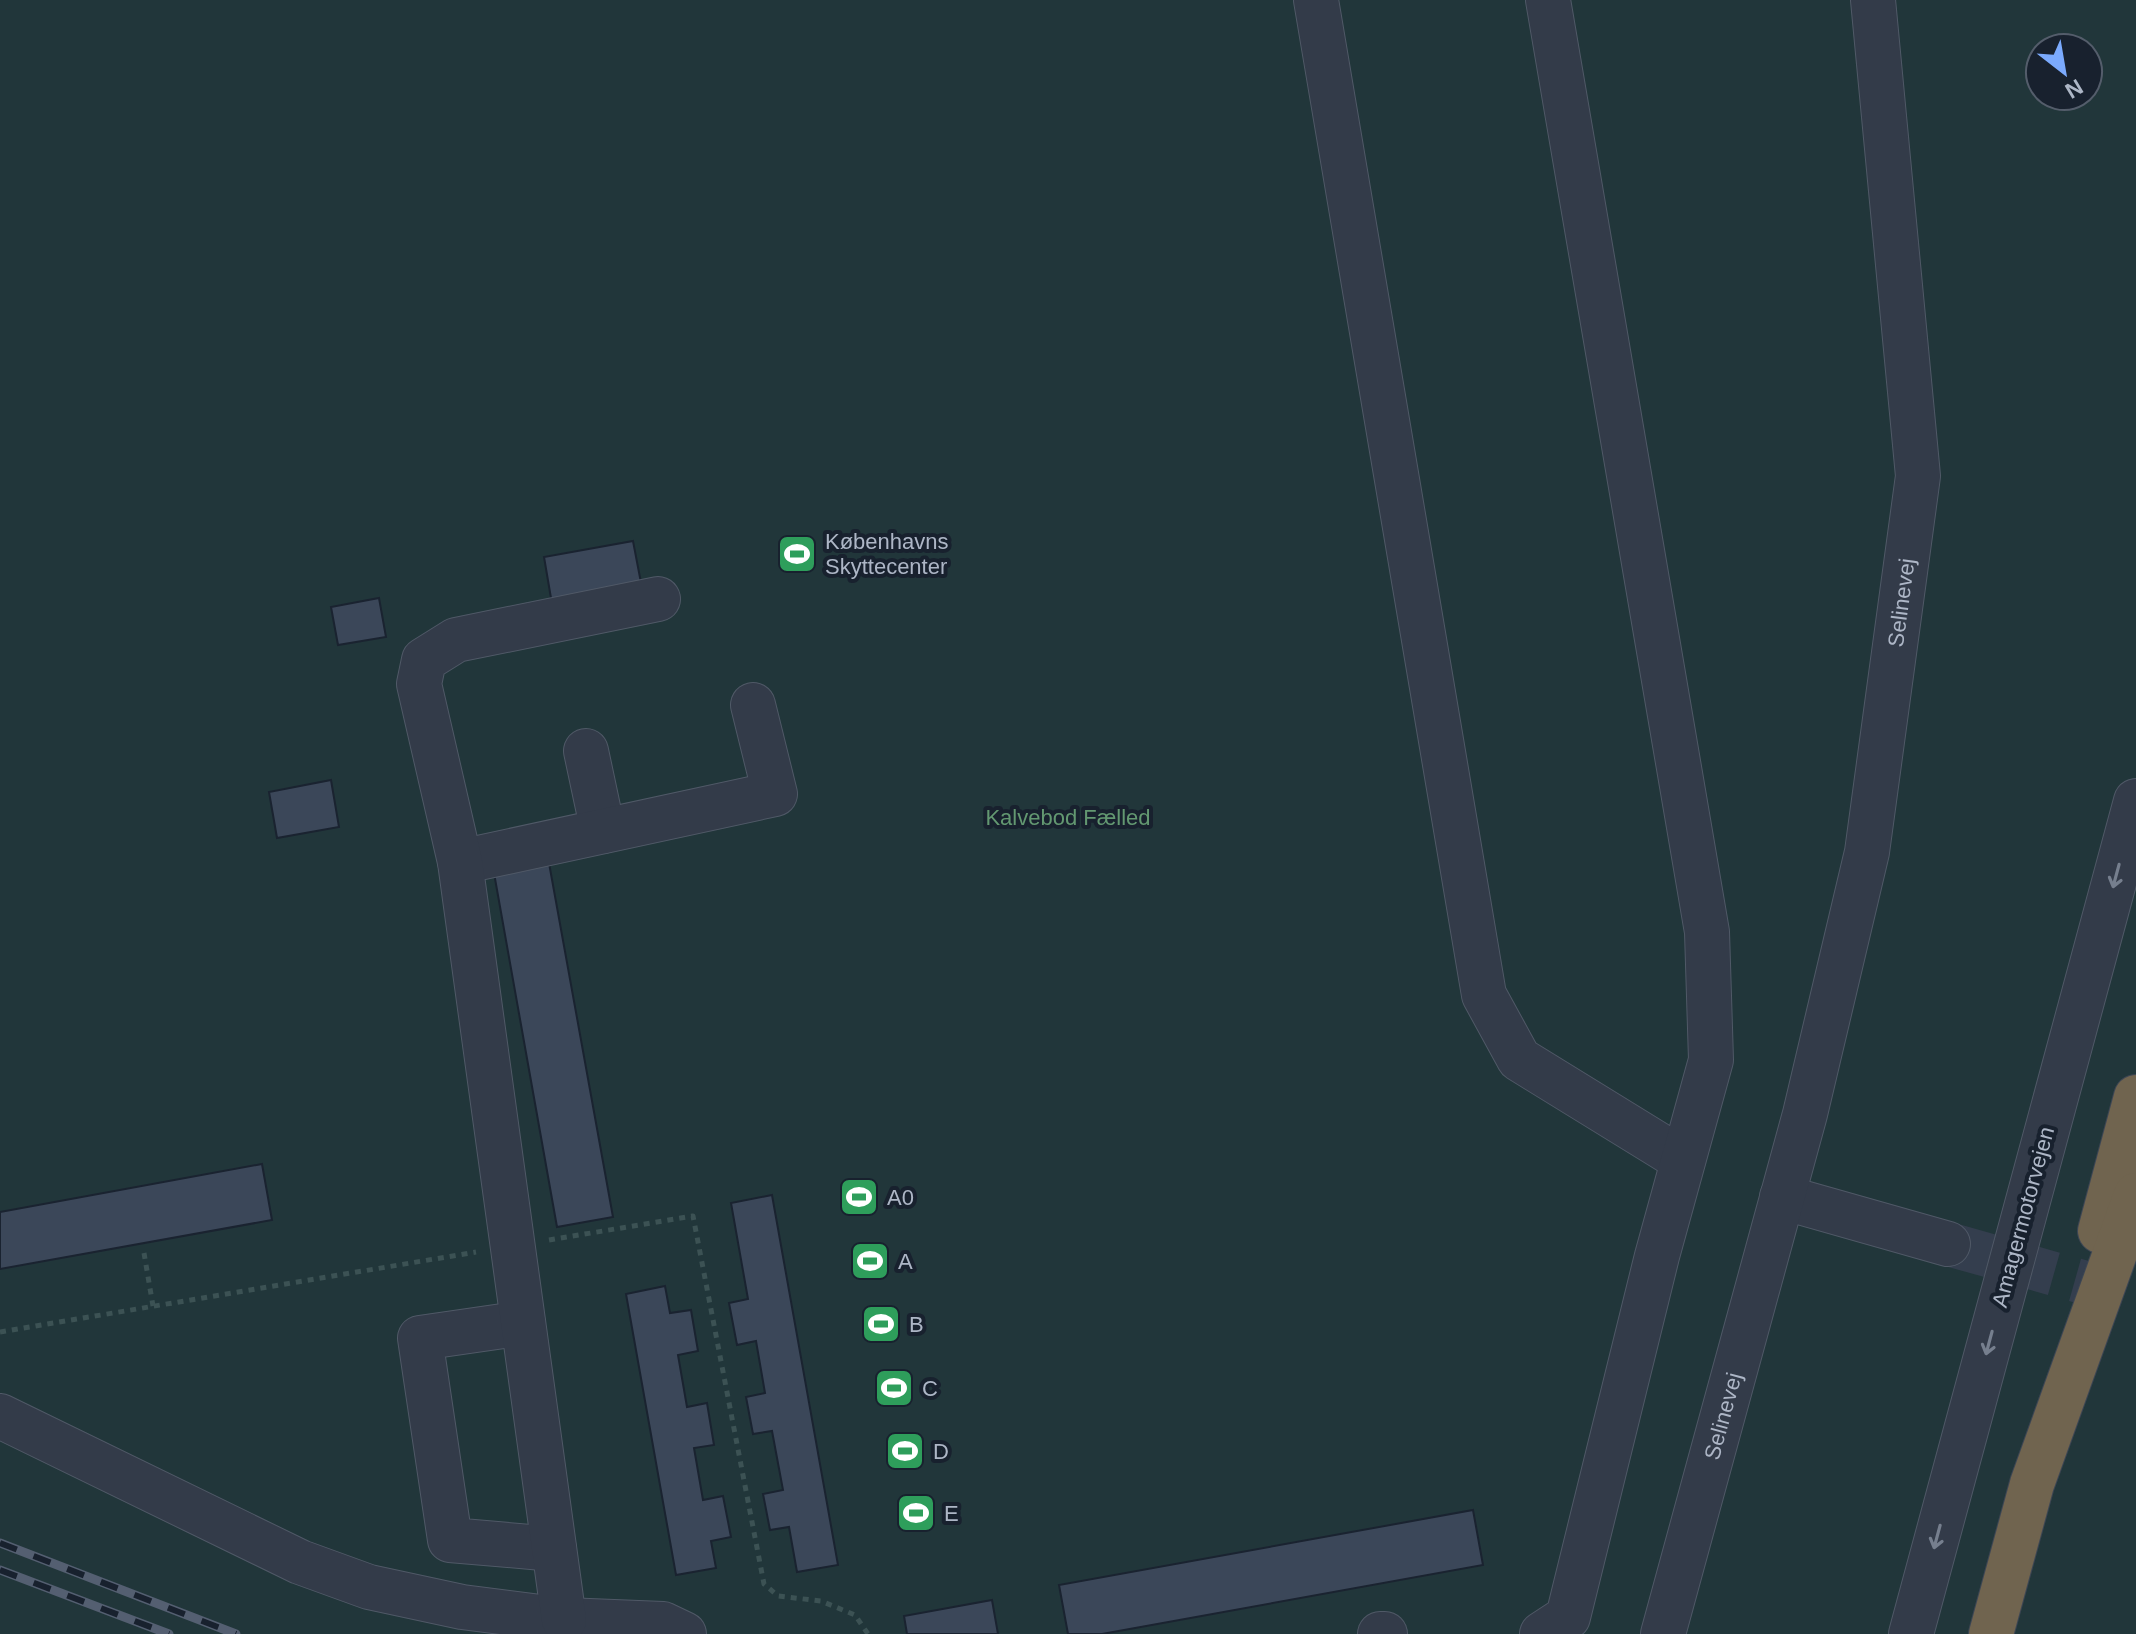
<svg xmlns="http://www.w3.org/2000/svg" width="2136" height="1634" font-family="Helvetica,sans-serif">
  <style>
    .green { fill: #21363a; fill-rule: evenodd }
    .building { fill: #3b4759; stroke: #1a2330; stroke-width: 2 }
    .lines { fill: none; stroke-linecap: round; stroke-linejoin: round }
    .minor-tunnel { stroke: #343e4e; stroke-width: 44; stroke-dasharray: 44 22; stroke-linecap: butt }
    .minor-casing { stroke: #505967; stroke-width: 46 }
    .highway-casing { stroke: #3d4654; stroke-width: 46 }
    .path { stroke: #3c5254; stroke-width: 5; stroke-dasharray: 6 6; stroke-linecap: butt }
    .minor { stroke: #333b49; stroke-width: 44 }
    .highway { stroke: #70644f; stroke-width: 44 }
    .rail-casing { stroke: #545f71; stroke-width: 9 }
    .rail { stroke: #18212e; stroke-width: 6; stroke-dasharray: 18; stroke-linecap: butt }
    .oneway { stroke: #767f8e }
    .labels { text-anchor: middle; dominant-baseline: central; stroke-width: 8; stroke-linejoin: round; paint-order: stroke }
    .poi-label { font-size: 22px; fill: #adb6c6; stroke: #18212e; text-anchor: start }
    .street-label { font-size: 22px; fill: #adb6c6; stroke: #18212e }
    .park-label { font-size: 22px; fill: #639871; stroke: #18212e }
  </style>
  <rect width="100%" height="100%" fill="#1f2939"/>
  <path class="green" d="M0 0H2136V1634H0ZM2040 48H2088V96H2040Z"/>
  <g class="building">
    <polygon points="633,541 642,588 552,604 544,557"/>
    <polygon points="379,598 386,637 338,645 331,607"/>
    <polygon points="331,780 339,827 277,838 269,792"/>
    <polygon points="549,863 613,1217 557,1227 494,873"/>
    <polygon points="262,1164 272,1220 0,1269 0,1212"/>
    <polygon points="772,1195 838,1565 797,1572 789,1527 770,1530 763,1494 783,1490 772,1431 753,1434 746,1397 765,1393 756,1341 737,1345 729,1303 748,1299 731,1203"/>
    <polygon points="665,1286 670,1313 691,1310 698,1351 678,1355 687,1407 707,1403 714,1445 694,1448 703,1500 723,1496 731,1537 711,1541 716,1568 676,1575 626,1294"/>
    <polygon points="1473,1510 1483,1565 1102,1634 1068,1634 1059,1585"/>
    <polygon points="992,1600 998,1634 907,1634 904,1616"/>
  </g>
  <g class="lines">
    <polyline class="minor-tunnel" points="1948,1244 2136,1297"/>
    <g class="minor-casing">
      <g id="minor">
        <polyline points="1316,0 1484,995 1519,1059 1683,1160"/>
        <polyline points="586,751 603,831"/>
        <polyline points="460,862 775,794 753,705"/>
        <polyline points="1782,1197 1948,1244"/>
        <polyline points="523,1323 420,1338 450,1540 554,1549"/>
        <polyline points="0,1416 300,1562 369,1587 462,1607 564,1620 663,1624 684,1634"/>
        <polyline points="564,1620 460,862 419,684 424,660 456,640 658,599"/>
        <polyline points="1380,1634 1385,1634"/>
        <polyline points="1542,1634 1568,1617 1657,1256 1711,1060 1707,932 1548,0"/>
        <path id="s1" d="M1663 1634 1805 1114 1867 852 1918 476 1873 0"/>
        <polyline points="1911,1634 2136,801"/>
      </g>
    </g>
    <g class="highway-casing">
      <g id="highway">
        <polyline points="2100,1231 2136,1097"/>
        <polyline points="1991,1634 2032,1484 2136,1195"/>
      </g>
    </g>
    <g class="path">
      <polyline points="549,1240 693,1216 764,1584 778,1596 821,1601 855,1615 868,1634"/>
      <polyline points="144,1253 153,1306"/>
      <polyline points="0,1332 476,1252"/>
    </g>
    <use href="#minor" class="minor"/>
    <use href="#highway" class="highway"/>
    <g class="rail-casing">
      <g id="rail">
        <polyline points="0,1543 236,1634"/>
        <polyline points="0,1570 169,1634"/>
      </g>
    </g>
    <use href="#rail" class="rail"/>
  </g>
  <defs><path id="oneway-shaft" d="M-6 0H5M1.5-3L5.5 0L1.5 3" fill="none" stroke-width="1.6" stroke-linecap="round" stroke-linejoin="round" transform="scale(2)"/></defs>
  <g class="oneway">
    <use href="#oneway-shaft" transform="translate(2116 876) rotate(105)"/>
    <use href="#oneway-shaft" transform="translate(1989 1343) rotate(105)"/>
    <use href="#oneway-shaft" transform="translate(1937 1537) rotate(105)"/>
  </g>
  <defs>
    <g id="stadium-square" transform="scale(2)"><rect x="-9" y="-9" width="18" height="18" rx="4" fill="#2e9e5b" stroke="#18212e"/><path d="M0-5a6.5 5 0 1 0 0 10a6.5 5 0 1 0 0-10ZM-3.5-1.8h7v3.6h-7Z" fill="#fff"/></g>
  </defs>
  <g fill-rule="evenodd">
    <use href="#stadium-square" x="797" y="554"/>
    <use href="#stadium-square" x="859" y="1197"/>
    <use href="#stadium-square" x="870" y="1261"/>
    <use href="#stadium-square" x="881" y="1324"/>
    <use href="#stadium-square" x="894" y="1388"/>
    <use href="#stadium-square" x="905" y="1451"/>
    <use href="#stadium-square" x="916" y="1513"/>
  </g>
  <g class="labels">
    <g class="poi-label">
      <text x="825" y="541">Københavns<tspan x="825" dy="25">Skyttecenter</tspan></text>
      <text x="887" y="1197">A0</text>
      <text x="898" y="1261">A</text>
      <text x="909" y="1324">B</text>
      <text x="922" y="1388">C</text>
      <text x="933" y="1451">D</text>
      <text x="944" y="1513">E</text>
    </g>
    <g class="street-label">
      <text stroke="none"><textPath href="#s1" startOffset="1060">Selinevej</textPath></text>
      <text transform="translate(2023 1217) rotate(-75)">Amagermotorvejen</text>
      <text stroke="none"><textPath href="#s1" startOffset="226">Selinevej</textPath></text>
    </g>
    <g class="park-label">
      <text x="1068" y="817">Kalvebod Fælled</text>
    </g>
  </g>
  <g transform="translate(2064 72) rotate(149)"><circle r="38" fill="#18212e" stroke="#545d6b" stroke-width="2"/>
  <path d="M0-6L14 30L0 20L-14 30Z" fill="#7baafd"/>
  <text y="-12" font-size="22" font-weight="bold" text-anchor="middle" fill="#adb6c6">N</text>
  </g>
</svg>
